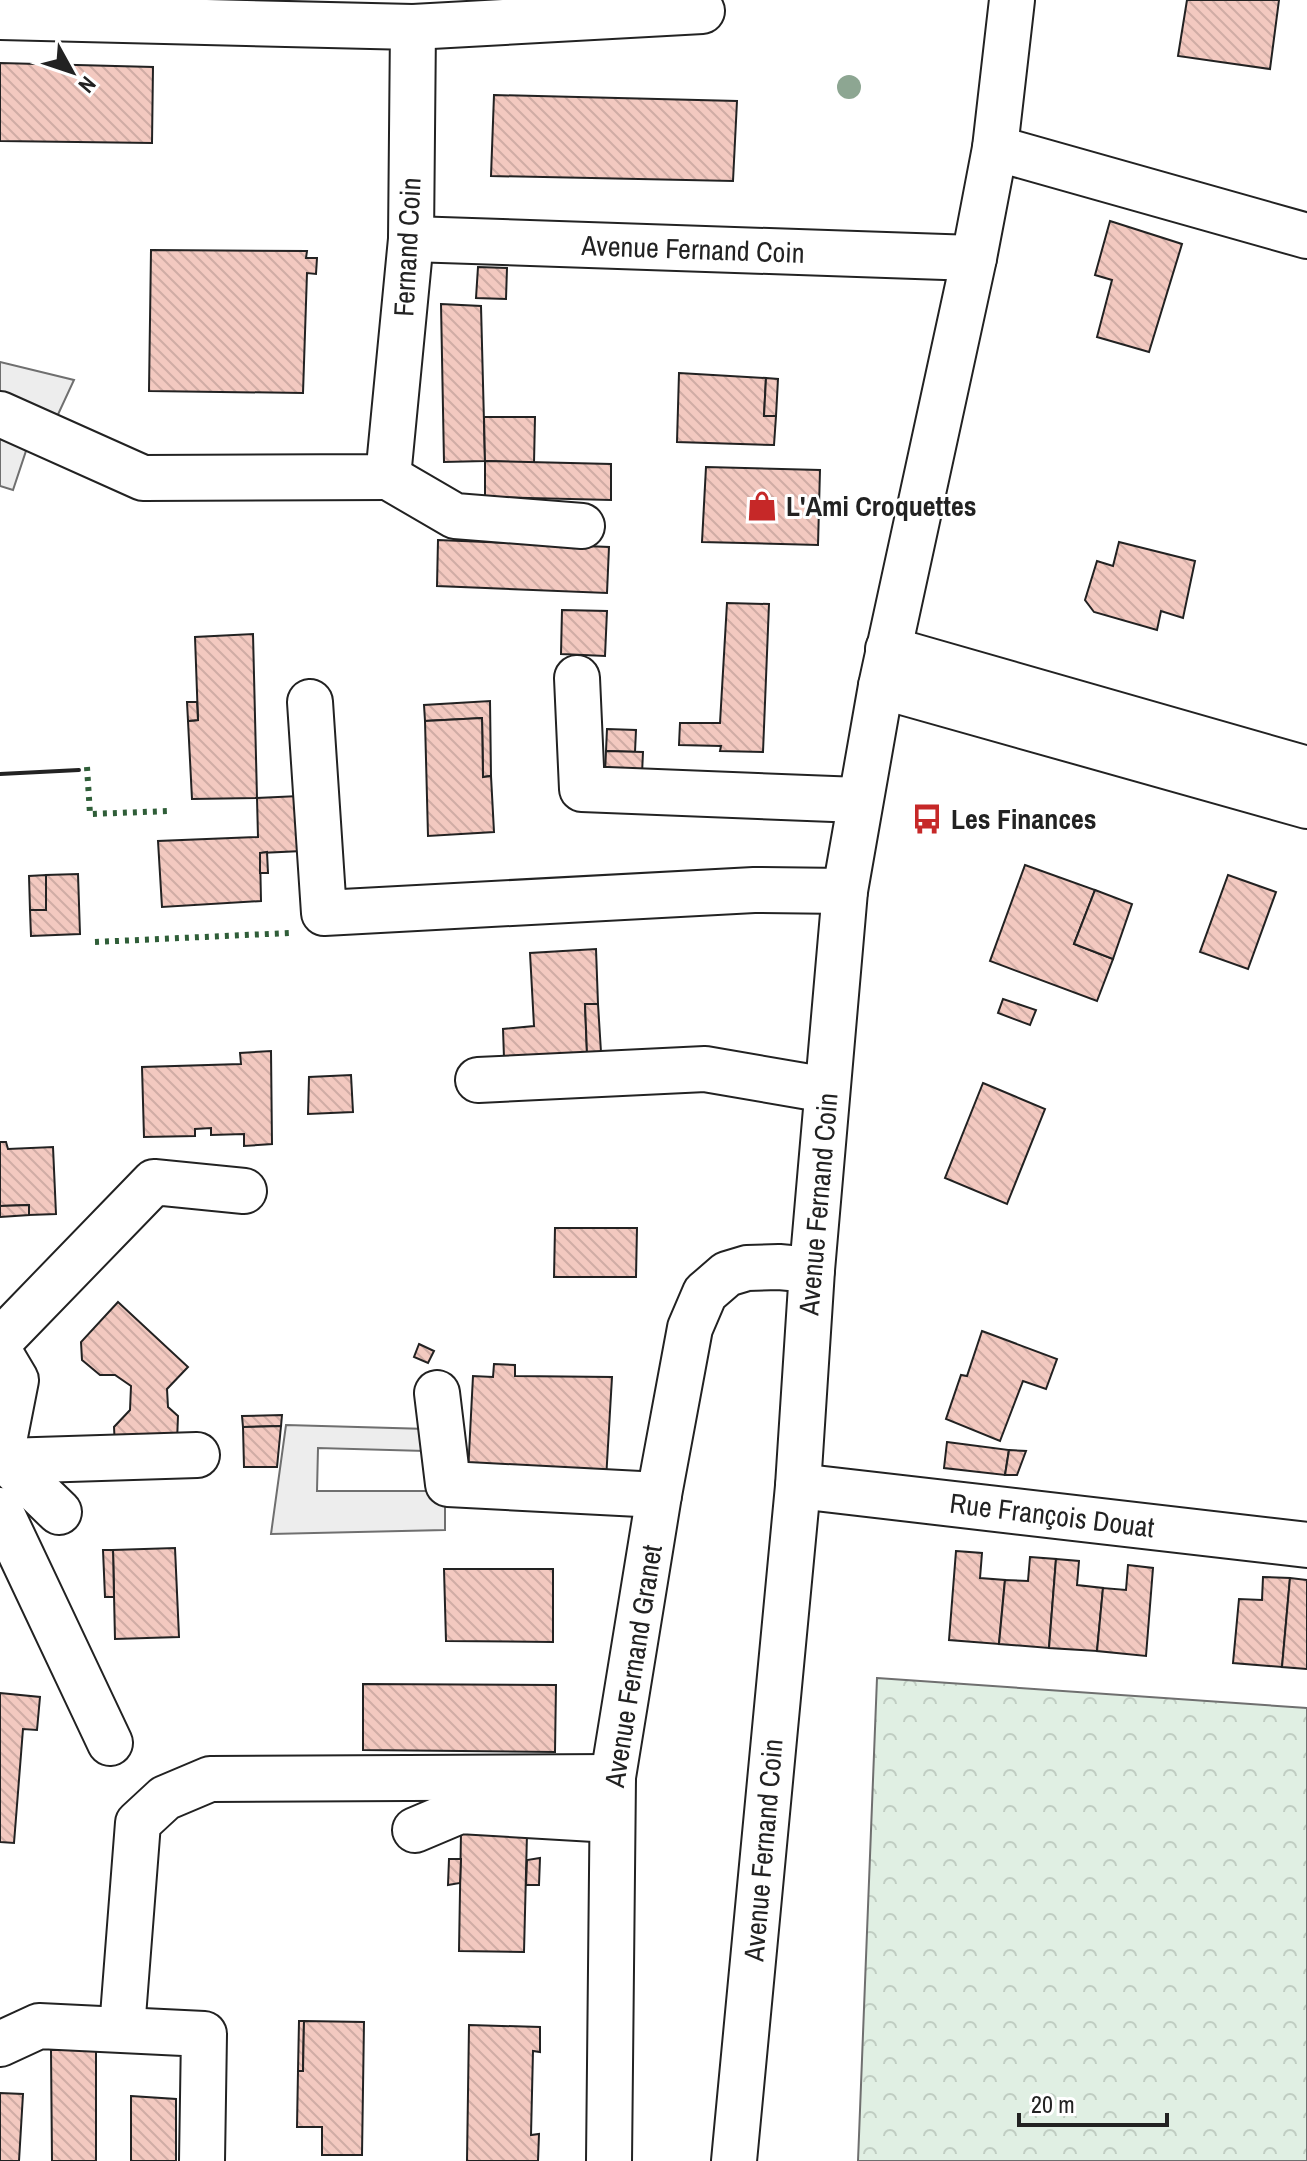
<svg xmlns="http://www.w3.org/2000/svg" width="1307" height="2161" font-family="'Archivo Narrow',sans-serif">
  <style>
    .forest { fill: url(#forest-crowns); stroke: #6f6f6f; stroke-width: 2 }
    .parking { fill: #ededed; stroke: #6f6f6f; stroke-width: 2 }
    .building { fill: url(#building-back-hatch); stroke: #222; stroke-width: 2 }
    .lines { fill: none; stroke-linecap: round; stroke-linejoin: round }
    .minor-casing { stroke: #222; stroke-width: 48 }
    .major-casing { stroke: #222; stroke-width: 48 }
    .minor { stroke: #fff; stroke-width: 44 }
    .major { stroke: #fff; stroke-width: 44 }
    .hedge { stroke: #2f5e38; stroke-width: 6; stroke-dasharray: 4 6; stroke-linecap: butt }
    .wall { stroke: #222; stroke-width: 4 }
    .tree { fill: #8da692 }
    .labels { text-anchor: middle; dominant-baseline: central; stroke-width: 6; stroke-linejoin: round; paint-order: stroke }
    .street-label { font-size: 28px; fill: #222; stroke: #fff }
    .poi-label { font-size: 28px; font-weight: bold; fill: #222; stroke: #fff; text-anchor: start }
  </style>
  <defs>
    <pattern id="forest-crowns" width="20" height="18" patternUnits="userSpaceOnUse" patternTransform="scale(2)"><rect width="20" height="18" fill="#e0efe3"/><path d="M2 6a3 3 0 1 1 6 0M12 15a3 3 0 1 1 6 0" fill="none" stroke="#c0cdc2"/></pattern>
    <pattern id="building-back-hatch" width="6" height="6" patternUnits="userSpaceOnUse" patternTransform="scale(2)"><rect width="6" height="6" fill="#f3c9c0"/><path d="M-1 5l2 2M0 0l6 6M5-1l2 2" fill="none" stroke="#d0aca5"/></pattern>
  </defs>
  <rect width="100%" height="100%" fill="#fff"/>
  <polygon class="forest" points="877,1678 1307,1708 1307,2161 858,2161"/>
  <g class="parking">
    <polygon points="0,362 74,380 48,436 26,451 13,490 0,486"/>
    <polygon points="286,1425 428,1429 425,1451 318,1448 317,1491 445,1491 445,1530 271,1534"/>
  </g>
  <g class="building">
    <polygon points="1187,0 1279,0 1270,69 1178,56"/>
    <polygon points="0,63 153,67 152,143 0,141"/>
    <polygon points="494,95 737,101 733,181 491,176"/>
    <polygon points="1110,221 1182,244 1149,352 1097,337 1112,280 1095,275"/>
    <polygon points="151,250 307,251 306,258 317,258 316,274 307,273 303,393 149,391"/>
    <polygon points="478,267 507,268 506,299 476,298"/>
    <polygon points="441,304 481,306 485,461 444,462"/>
    <polygon points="679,373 766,378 764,416 776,416 774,445 677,442"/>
    <polygon points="766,378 778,379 776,416 764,416"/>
    <polygon points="484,417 535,417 534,463 485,461"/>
    <polygon points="485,461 611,464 611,500 485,497"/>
    <polygon points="706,467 820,470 818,545 702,542"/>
    <polygon points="438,540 609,547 607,593 437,586"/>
    <polygon points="1119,542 1195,561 1183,618 1161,611 1157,630 1094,612 1085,600 1097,561 1113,566"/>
    <polygon points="727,603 769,604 763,752 720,751 721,746 679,745 680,723 720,723"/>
    <polygon points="562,610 607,611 605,656 561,654"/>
    <polygon points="253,634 257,798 192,799 188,721 198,720 195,637"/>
    <polygon points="490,701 491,776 483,777 482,718 425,721 424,705"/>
    <polygon points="187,702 197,702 198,720 188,721"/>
    <polygon points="482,718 483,777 491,776 494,832 428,836 425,721"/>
    <polygon points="607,729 636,730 635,752 606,751"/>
    <polygon points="606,751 643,752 642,774 605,773"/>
    <polygon points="299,796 302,851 260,853 261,901 162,907 158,841 258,837 257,798"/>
    <polygon points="267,852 268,873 260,873 260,853"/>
    <polygon points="1025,865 1095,890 1074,944 1113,959 1097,1001 990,961"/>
    <polygon points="78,874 80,934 31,936 30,910 46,910 46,875"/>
    <polygon points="46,875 46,910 30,910 29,876"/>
    <polygon points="1228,875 1276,892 1248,969 1200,952"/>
    <polygon points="1095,890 1132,904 1113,959 1074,944"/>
    <polygon points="596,949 598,1004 585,1004 587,1053 504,1058 503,1029 534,1026 530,953"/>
    <polygon points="1003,999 1036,1010 1030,1025 998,1013"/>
    <polygon points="585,1004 598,1004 601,1052 587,1053"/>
    <polygon points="271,1051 272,1144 244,1146 244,1134 211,1135 211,1128 195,1129 195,1136 144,1137 142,1067 241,1064 240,1053"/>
    <polygon points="351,1075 353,1112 308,1114 309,1077"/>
    <polygon points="983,1083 1045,1109 1007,1204 945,1178"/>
    <polygon points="0,1142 6,1142 8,1149 53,1147 56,1214 29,1215 29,1205 0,1206"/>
    <polygon points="29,1205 29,1215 0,1217 0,1206"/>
    <polygon points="555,1228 637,1228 636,1277 554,1277"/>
    <polygon points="118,1302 188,1367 167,1389 168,1407 178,1416 177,1442 115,1447 114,1427 130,1410 131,1386 115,1375 100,1375 82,1360 81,1342"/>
    <polygon points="982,1331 1057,1359 1046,1389 1023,1381 1000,1441 946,1419 961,1375 967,1376"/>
    <polygon points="419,1344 434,1351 428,1363 414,1357"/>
    <polygon points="494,1364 515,1365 515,1376 612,1377 606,1480 468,1473 473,1376 493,1377"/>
    <polygon points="282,1415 281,1426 243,1427 242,1416"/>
    <polygon points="281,1426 277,1467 244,1467 243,1427"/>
    <polygon points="947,1442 1009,1450 1005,1475 944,1468"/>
    <polygon points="1009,1450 1026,1451 1017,1475 1005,1475"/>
    <polygon points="175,1548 179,1637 115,1639 113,1550"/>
    <polygon points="103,1550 113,1550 114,1597 105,1597"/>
    <polygon points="956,1551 982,1553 980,1578 1005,1580 999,1644 949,1640"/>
    <polygon points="1030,1557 1056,1559 1049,1648 999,1644 1005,1580 1028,1581"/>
    <polygon points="1056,1559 1079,1561 1077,1585 1103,1588 1097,1651 1049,1648"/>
    <polygon points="1128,1565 1153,1568 1146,1656 1097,1651 1103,1588 1126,1590"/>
    <polygon points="444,1569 553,1569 553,1642 446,1641"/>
    <polygon points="1263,1577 1290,1578 1282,1667 1233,1663 1239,1599 1262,1600"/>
    <polygon points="1290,1578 1307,1580 1307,1669 1282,1667"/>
    <polygon points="363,1684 556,1685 555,1752 363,1750"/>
    <polygon points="0,1693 40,1697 37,1730 23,1729 14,1843 0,1842"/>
    <polygon points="461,1832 527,1834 524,1952 459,1951"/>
    <polygon points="540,1858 539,1885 526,1885 527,1860"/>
    <polygon points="449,1859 461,1859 460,1883 448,1885"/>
    <polygon points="299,2021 304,2021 303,2071 298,2071"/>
    <polygon points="304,2021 364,2022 362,2155 322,2155 322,2127 297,2127 298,2071 303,2071"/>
    <polygon points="469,2025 540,2027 540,2052 533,2051 531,2135 539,2134 538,2161 467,2161"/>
    <polygon points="51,2050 96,2050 96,2161 52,2161"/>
    <polygon points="0,2093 23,2094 19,2161 0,2161"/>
    <polygon points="131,2096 176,2099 176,2161 131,2161"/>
  </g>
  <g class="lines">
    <g class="minor-casing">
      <g id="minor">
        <polyline points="413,27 702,11"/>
        <polyline points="995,148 1307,236"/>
        <polyline points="411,239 974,258"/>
        <polyline points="0,414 143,478 388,477 411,239 413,27 0,17 0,0"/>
        <polyline points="388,477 455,516 582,526"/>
        <polyline points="888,649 1307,769"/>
        <polyline points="577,678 582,789 859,800"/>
        <polyline points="881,686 1307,806"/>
        <polyline points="310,702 324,913 754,890 845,891"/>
        <polyline points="478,1080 705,1069 827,1090"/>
        <polyline points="0,1341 154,1182 244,1191"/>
        <polyline points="0,1353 16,1380 5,1436 0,1439"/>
        <polyline points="437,1393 448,1484 659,1495"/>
        <polyline points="0,1455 59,1512"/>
        <polyline points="5,1461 197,1455"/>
        <polyline points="798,1486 1307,1545"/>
        <polyline points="0,1510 110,1743"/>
        <polyline points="415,1830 460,1811 612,1820"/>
        <polyline points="122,2029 138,1823 165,1798 210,1779 613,1777"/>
        <polyline points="0,2044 39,2026 204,2034 202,2161"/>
        <polyline points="609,2161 613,1777 659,1495 690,1328 705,1293 727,1274 747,1268 779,1267 812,1270"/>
      </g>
    </g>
    <g class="major-casing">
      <polyline id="major" points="734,2161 798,1486 812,1270 845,891 881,686 974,258 995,148 1012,0"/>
    </g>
    <use href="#minor" class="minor"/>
    <use href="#major" class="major"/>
    <g class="hedge">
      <polyline points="87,767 90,814 170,811"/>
      <polyline points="95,942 289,933"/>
    </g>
    <polyline class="wall" points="0,774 79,770"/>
  </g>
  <circle class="tree" cx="849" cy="87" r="12"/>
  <defs>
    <g id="shop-bare" transform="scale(2.4)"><path d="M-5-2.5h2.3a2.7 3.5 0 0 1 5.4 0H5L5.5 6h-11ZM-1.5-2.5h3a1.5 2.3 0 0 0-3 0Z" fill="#c62828" stroke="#fff" stroke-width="2.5" paint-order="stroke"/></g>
    <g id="bus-bare" transform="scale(2.4)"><path d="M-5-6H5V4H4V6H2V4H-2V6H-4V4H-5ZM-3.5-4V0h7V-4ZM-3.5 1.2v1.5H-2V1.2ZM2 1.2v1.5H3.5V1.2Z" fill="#c62828" stroke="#fff" stroke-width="2.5" paint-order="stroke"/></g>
  </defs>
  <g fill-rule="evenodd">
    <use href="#shop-bare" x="762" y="506"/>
    <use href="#bus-bare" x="927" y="819"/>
  </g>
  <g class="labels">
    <g class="street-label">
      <text transform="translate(407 247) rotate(-87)">Fernand Coin</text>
      <text transform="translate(693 249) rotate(2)">Avenue Fernand Coin</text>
      <text transform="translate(818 1204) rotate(-85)">Avenue Fernand Coin</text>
      <text transform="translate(1052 1515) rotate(7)">Rue François Douat</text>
      <text transform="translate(633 1666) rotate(-81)">Avenue Fernand Granet</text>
      <text transform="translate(763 1850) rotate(-85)">Avenue Fernand Coin</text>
    </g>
    <g class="poi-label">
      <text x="786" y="506">L'Ami Croquettes</text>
      <text x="951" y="819">Les Finances</text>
    </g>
  </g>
  <g transform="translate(72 72) rotate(130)" stroke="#ffffff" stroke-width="6" paint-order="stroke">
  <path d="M0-6L14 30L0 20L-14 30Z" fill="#222222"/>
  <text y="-12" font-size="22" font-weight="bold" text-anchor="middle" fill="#222222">N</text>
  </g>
  <path d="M1019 2113v12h148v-12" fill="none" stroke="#222222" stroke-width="4"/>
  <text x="1031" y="2113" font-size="24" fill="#222222" stroke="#ffffff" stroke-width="6" paint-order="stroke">20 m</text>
</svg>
